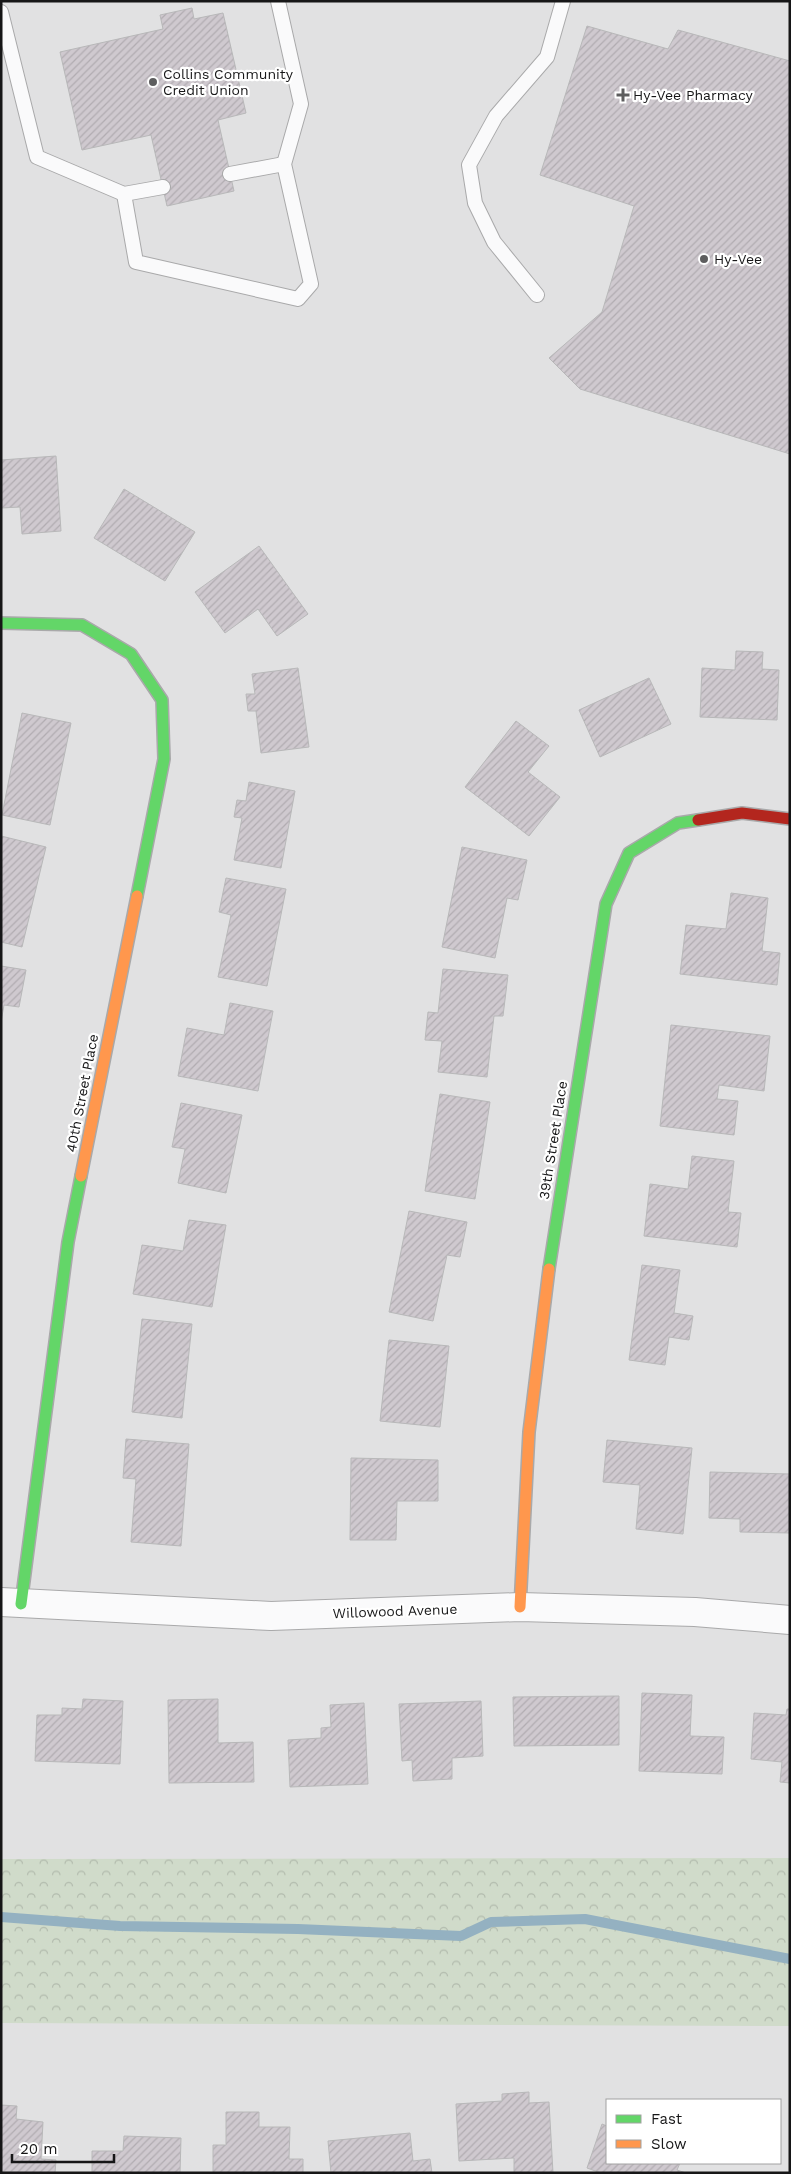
<svg xmlns="http://www.w3.org/2000/svg" width="791" height="2174" font-family="'Work Sans',sans-serif">
  <style>
    .park { fill: url(#park-crowns) }
    .lines { fill: none; stroke-linecap: round; stroke-linejoin: round }
    .stream { stroke: #94b1c1; stroke-width: 10 }
    .building { fill: url(#building-hatch); stroke: #b8b8b9 }
    .lane-casing { stroke: #a9a9aa; stroke-width: 16 }
    .street-casing { stroke: #a9a9aa; stroke-width: 30 }
    .fast-casing { stroke: #a9a9aa; stroke-width: 14 }
    .slow-casing { stroke: #a9a9aa; stroke-width: 14 }
    .jam-casing { stroke: #a9a9aa; stroke-width: 14 }
    .lane { stroke: #fafafb; stroke-width: 14 }
    .street { stroke: #fafafb; stroke-width: 28 }
    .fast { stroke: #63d668; stroke-width: 11 }
    .slow { stroke: #ff974d; stroke-width: 11 }
    .jam { stroke: #b3261e; stroke-width: 11 }
    .poi-dot { fill: #5d5d5e; stroke: #fff; stroke-width: 2 }
    .labels { text-anchor: middle; dominant-baseline: central; stroke-width: 4.5; stroke-linejoin: round; paint-order: stroke }
    .poi-label { font-size: 14px; fill: #161617; stroke: #fff; text-anchor: start }
    .street-label { font-size: 14px; fill: #161617; stroke: #fff }
  </style>
  <defs>
    <pattern id="park-crowns" width="20" height="18" patternUnits="userSpaceOnUse" patternTransform="scale(1.25)"><rect width="20" height="18" fill="#d0dbca"/><path d="M2 6a3 3 0 1 1 6 0M12 15a3 3 0 1 1 6 0" fill="none" stroke="#b2bbad"/></pattern>
    <pattern id="building-hatch" width="6" height="6" patternUnits="userSpaceOnUse" patternTransform="scale(1.25)"><rect width="6" height="6" fill="#cfc9cf"/><path d="M-1 1l2-2M0 6l6-6M5 7l2-2" fill="none" stroke="#b1acb1"/></pattern>
  </defs>
  <rect width="100%" height="100%" fill="#e1e1e2"/>
  <polygon class="park" points="790,1858 790,2026 1,2023 1,1859"/>
  <g class="lines">
    <polyline class="stream" points="1,1917 120,1926 298,1929 461,1936 491,1922 585,1919 790,1959"/>
  </g>
  <g class="building">
    <polygon points="192,8 194,19 223,13 246,113 218,120 234,191 167,206 151,135 82,150 60,52 163,29 160,15"/>
    <polygon points="587,26 668,49 678,30 790,61 790,454 580,389 549,358 602,312 634,206 540,175"/>
    <polygon points="56,456 61,531 22,534 20,507 1,508 1,460"/>
    <polygon points="124,489 195,532 165,581 94,538"/>
    <polygon points="259,546 308,614 277,636 258,609 225,633 195,592"/>
    <polygon points="736,651 763,652 762,669 779,670 777,720 700,717 702,668 735,670"/>
    <polygon points="298,668 309,747 261,753 256,711 248,711 246,694 255,694 252,674"/>
    <polygon points="649,678 671,724 600,757 579,710"/>
    <polygon points="22,713 71,723 50,825 2,815"/>
    <polygon points="516,721 549,746 528,772 560,797 529,836 465,787"/>
    <polygon points="249,782 295,791 281,868 234,860 242,818 234,817 237,800 246,801"/>
    <polygon points="1,836 46,847 22,947 1,942"/>
    <polygon points="462,847 527,860 518,900 507,898 495,958 442,947"/>
    <polygon points="226,878 286,889 267,986 218,977 231,915 219,912"/>
    <polygon points="731,893 768,898 762,951 780,953 777,985 680,974 686,925 726,929"/>
    <polygon points="1,966 26,970 19,1007 4,1005 1,1022"/>
    <polygon points="443,969 508,975 503,1016 494,1016 487,1077 438,1072 442,1041 425,1040 428,1012 438,1013"/>
    <polygon points="230,1003 273,1011 258,1091 178,1076 187,1028 224,1035"/>
    <polygon points="671,1025 770,1036 764,1091 719,1085 717,1099 738,1101 734,1135 660,1126"/>
    <polygon points="440,1094 490,1102 475,1199 425,1191"/>
    <polygon points="181,1103 242,1115 226,1193 178,1183 185,1149 172,1147"/>
    <polygon points="692,1156 734,1161 728,1212 741,1213 737,1247 644,1236 650,1184 688,1189"/>
    <polygon points="409,1211 467,1222 460,1257 447,1255 433,1321 389,1312"/>
    <polygon points="189,1220 226,1225 212,1307 133,1294 142,1245 183,1251"/>
    <polygon points="642,1265 680,1270 674,1313 693,1316 689,1340 669,1337 665,1365 629,1360"/>
    <polygon points="142,1319 192,1324 182,1418 132,1412"/>
    <polygon points="389,1340 449,1346 440,1427 380,1421"/>
    <polygon points="126,1439 189,1444 181,1546 131,1542 136,1479 123,1478"/>
    <polygon points="607,1440 692,1448 683,1534 636,1529 640,1485 603,1482"/>
    <polygon points="351,1458 438,1460 438,1501 397,1501 396,1540 350,1540"/>
    <polygon points="710,1472 790,1474 790,1533 740,1532 740,1519 709,1518"/>
    <polygon points="642,1693 692,1695 690,1736 724,1737 722,1774 639,1771"/>
    <polygon points="619,1696 619,1745 514,1746 513,1697"/>
    <polygon points="83,1699 123,1701 120,1764 35,1761 37,1715 62,1715 62,1708 82,1709"/>
    <polygon points="218,1699 218,1743 253,1742 254,1782 169,1783 168,1700"/>
    <polygon points="481,1701 483,1756 452,1758 452,1779 413,1781 412,1760 402,1761 399,1704"/>
    <polygon points="364,1703 368,1784 290,1787 288,1740 321,1738 321,1728 331,1727 330,1705"/>
    <polygon points="787,1709 790,1709 790,1783 780,1782 782,1762 751,1759 754,1713 786,1715"/>
    <polygon points="529,2092 529,2103 549,2102 553,2173 514,2173 514,2158 459,2161 456,2104 502,2101 502,2094"/>
    <polygon points="1,2105 17,2106 16,2119 43,2122 41,2159 56,2160 55,2173 1,2172"/>
    <polygon points="226,2112 259,2112 259,2127 290,2127 289,2159 303,2159 303,2173 213,2173 213,2145 226,2145"/>
    <polygon points="602,2124 607,2126 607,2163 680,2163 677,2170 686,2173 601,2173 587,2168"/>
    <polygon points="410,2133 413,2161 430,2159 432,2173 331,2173 328,2141"/>
    <polygon points="124,2136 181,2138 180,2173 92,2173 92,2151 123,2151"/>
  </g>
  <g class="lines">
    <g class="lane-casing">
      <g id="lane">
        <polyline points="1,12 37,157 124,194 163,187"/>
        <polyline points="230,174 284,164"/>
        <polyline points="124,194 136,262 298,299 311,284 284,164 301,104 278,1"/>
        <polyline points="537,295 494,242 475,203 469,165 496,116 547,57 563,1"/>
      </g>
    </g>
    <g class="street-casing">
      <polyline id="street" points="1,1602 271,1616 520,1607 695,1612 790,1620"/>
    </g>
    <g class="fast-casing">
      <g id="fast">
        <polyline points="1,623 82,625 131,654 162,700 164,759 137,896"/>
        <polyline points="549,1269 606,904 629,853 678,823 698,820"/>
        <polyline points="21,1604 68,1242 81,1176"/>
      </g>
    </g>
    <g class="slow-casing">
      <g id="slow">
        <polyline points="81,1176 137,896"/>
        <polyline points="520,1607 529,1432 549,1269"/>
      </g>
    </g>
    <g class="jam-casing">
      <polyline id="jam" points="698,820 742,813 790,819"/>
    </g>
    <use href="#lane" class="lane"/>
    <use href="#street" class="street"/>
    <use href="#fast" class="fast"/>
    <use href="#slow" class="slow"/>
    <use href="#jam" class="jam"/>
  </g>
  <g class="poi-dot">
    <circle cx="153" cy="82" r="5"/>
    <path d="M620.5 87.5h5v5h5v5h-5v5h-5v-5h-5v-5h5z"/>
    <circle cx="704" cy="259" r="5"/>
  </g>
  <g class="labels">
    <g class="poi-label">
      <text x="163" y="74">Collins Community<tspan x="163" dy="16">Credit Union</tspan></text>
      <text x="633" y="95">Hy-Vee Pharmacy</text>
      <text x="714" y="259">Hy-Vee</text>
    </g>
    <g class="street-label">
      <text transform="translate(82 1093) rotate(-79)">40th Street Place</text>
      <text transform="translate(553 1140) rotate(-81)">39th Street Place</text>
      <text transform="translate(395 1611) rotate(-2)">Willowood Avenue</text>
    </g>
  </g>
  <rect width="791" height="2174" fill="none" stroke="#161617" stroke-width="5"/>
  <rect x="606" y="2099" width="175" height="65" fill="#ffffff" stroke="#a2a2a2"/>
  <rect x="616" y="2115" width="25" height="8" fill="#63d668" stroke="#a2a2a2"/>
  <text x="651" y="2124" font-size="15" fill="#161617">Fast</text>
  <rect x="616" y="2140" width="25" height="8" fill="#ff974d" stroke="#a2a2a2"/>
  <text x="651" y="2149" font-size="15" fill="#161617">Slow</text>
  <path d="M12 2154v8h102v-8" fill="none" stroke="#161617" stroke-width="2.5"/>
  <text x="20" y="2154" font-size="15" fill="#161617" stroke="#ffffff" stroke-width="4" paint-order="stroke">20 m</text>
</svg>
